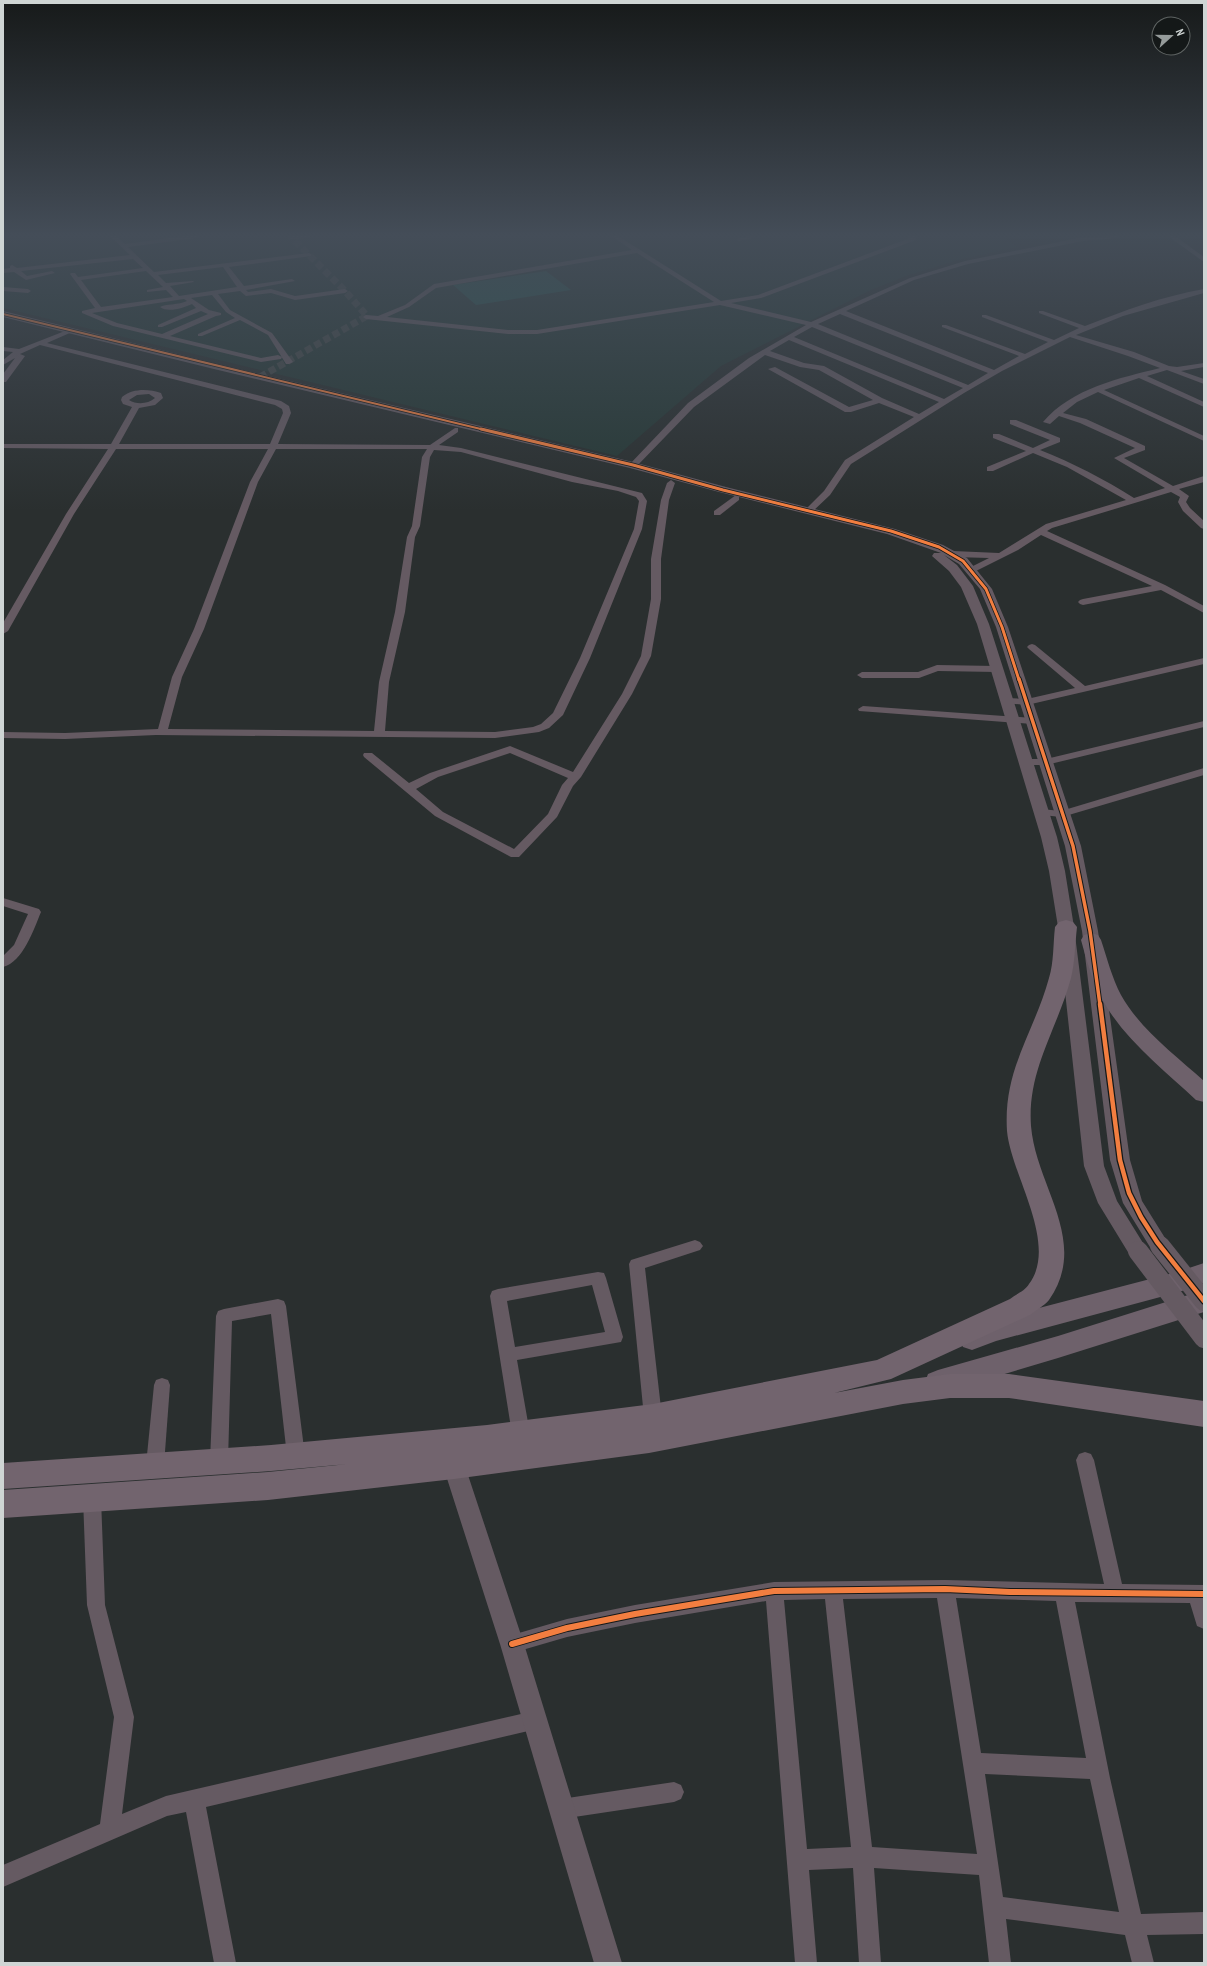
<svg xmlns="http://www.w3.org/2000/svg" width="1207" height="1966" font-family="'PT Sans Narrow',sans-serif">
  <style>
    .built { fill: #273936 }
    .green { fill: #265650 }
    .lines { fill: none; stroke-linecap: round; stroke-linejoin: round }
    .minor-tunnel { stroke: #434848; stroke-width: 7; stroke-dasharray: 7 3.5; stroke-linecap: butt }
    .minor { fill: #655a62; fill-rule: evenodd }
    .tertiary { fill: #655a62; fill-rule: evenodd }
    .primary { fill: #6e616b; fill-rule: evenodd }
    .trunk { fill: #72646e; fill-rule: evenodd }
    .tertiary-bridge { stroke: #655a62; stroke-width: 20 }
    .cycleway-far4-casing { stroke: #141818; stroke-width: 3.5 }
    .cycleway-far3-casing { stroke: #141818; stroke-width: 4.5 }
    .cycleway-far2-casing { stroke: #141818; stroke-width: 5.5 }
    .cycleway-far1-casing { stroke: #141818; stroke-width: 7 }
    .cycleway-casing { stroke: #141818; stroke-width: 8 }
    .cycleway-far4 { stroke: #f27e40; stroke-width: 2 }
    .cycleway-far3 { stroke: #f27e40; stroke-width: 3 }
    .cycleway-far2 { stroke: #f27e40; stroke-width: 3.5 }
    .cycleway-far1 { stroke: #f27e40; stroke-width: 4.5 }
    .cycleway { stroke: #f27e40; stroke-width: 6 }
  </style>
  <rect width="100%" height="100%" fill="#2a2f2f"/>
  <polygon class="built" points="3,236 1002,236 1017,247 958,260 906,276 871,290 721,366 617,456 3,308"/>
  <polygon class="green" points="546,271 571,290 476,305 453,285"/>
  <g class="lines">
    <polyline class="minor-tunnel" points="260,377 367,316 345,291 290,236"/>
    <g class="minor">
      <path d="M110 236H116L125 244 184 236H200L197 238 128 247 154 272 309 253 311 254V256L229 267 244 286 292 279 295 281 246 290 248 292 271 289 295 296 345 289 348 291 345 293 295 300 271 293 246 296 240 291 218 294 230 310 272 333 293 362 289 364H286L268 335 240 320 202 336H198V334L235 318 226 312 212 295 191 298 209 310 221 313V315L216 316 170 336 261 358 278 355 282 357 281 359 261 362 113 326 82 313V311L95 308 70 274 71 273H75L78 277 143 268 133 259 21 271 27 276 52 271 55 273 26 280 14 272 3 273V269L10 268V266L12 265 17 268 130 255ZM223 267 237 287 179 296 170 286 194 282 193 281 166 283 158 275ZM146 271 163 287 147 290V292L166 290 173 297 101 307 81 280ZM184 299 187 301C179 305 165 304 160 307 168 313 183 308 192 304L196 308 158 325V327H162L201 311 208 314 162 334 117 323 92 313Z"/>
      <polygon points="289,236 311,236 308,238 291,239"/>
      <path d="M611 236H618L721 301 758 295 910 238 909 236H915L916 240 761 298 731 303 811 322 910 278 965 261 1083 237 1120 236 1117 238 1083 241 968 264 914 280 846 311 994 370 1019 356 942 327V325H946L1025 354 1048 342 982 317V315H986L1054 340 1079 328 1039 313V311H1043L1085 326C1123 311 1163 296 1204 289V293L1123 316 1076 335 1134 352 1169 366 1177 367 1204 363V367L1181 371 1204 379V384L1167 370 1147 376 1204 402V407L1139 378 1104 390 1204 436V441L1098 392 1077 402 1063 413 1086 419 1145 446V450L1124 458 1173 486 1204 476V482L1179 489 1189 496 1186 502 1190 508 1204 521V529L1201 528 1183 511 1178 502 1180 497 1171 492 1052 528 1047 531 1165 585 1204 606V613L1161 590 1083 605 1080 604 1078 602 1080 600 1083 599 1152 586 1041 535 1018 550 972 573 967 570 969 568 989 558 953 557 948 554 953 551 999 553 1046 524 1126 500 1067 467 1033 453 993 471H987V467L1026 451 993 438V434H999L1033 448 1050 440 1010 424V420H1016L1060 438V442L1040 450C1073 463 1104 479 1134 498L1165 488 1114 458 1135 448 1080 423 1059 416 1050 424 1043 422C1072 388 1120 378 1160 368L1128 356 1070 337 1002 371 964 393 851 464 830 495 811 513 808 514 804 511 824 491 845 460 914 417 879 403 851 412H845L768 369 775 367 849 407 873 400 819 370 800 367 765 355 694 407 636 467H633L629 465 688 403 749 358 806 325 720 305 537 334H508L366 319 363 317 366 315 378 316 405 305 434 284 632 250ZM637 253 714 302 537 330H508L387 317 409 307 436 288ZM840 314 988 373 968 385 818 324ZM812 327 963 388 944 399 794 337ZM789 340 939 402 919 414 882 398 824 366 804 363 770 351Z"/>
      <polygon points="749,236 758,237 739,241 736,239"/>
      <polygon points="1168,236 1175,236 1204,257 1204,262"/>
      <polygon points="3,287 28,289 31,291 28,293 3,291"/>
      <path d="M70 329 72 330V332L47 343 281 401 289 406 291 413 278 444 430 445 455 428H458V432L439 445 461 448 642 493 647 501 642 529 590 658 563 715 549 728 539 732 495 738 156 735 65 739 3 738V732L65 733 158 729 172 677 194 629 250 482 268 449H116L74 514 8 631 3 634V623L66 514 108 449 3 448V444H111L132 407 123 404 121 400 122 397C133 388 149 389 161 393L163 398 155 405 139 408 119 444H270L283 413 282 409 275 405 40 345 20 354 25 356 6 382H3V374L15 358 3 365V360L13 352 3 351V347L19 349ZM149 394 155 398C148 404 137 405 129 400L137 395ZM276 449H427L422 457 412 526 407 537 395 612 379 682 374 731 168 729 182 677 204 629 258 482ZM434 450 461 452 572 482 618 491 636 497 639 501 634 529 580 658 553 713 541 724 533 727 495 732 385 731 389 682 405 612 415 537 420 526 430 457Z"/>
      <path d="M671 480 675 483 669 500 661 559V599L651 656 632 694 581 777 573 786 557 817 519 857H511L435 816 364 757 363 755 364 753H372L409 783 430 773 510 746 573 772 622 694 641 656 651 599V559L661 500 667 483ZM510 753 568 778 562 785 548 814 514 849 443 812 416 789 438 777Z"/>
      <polygon points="736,495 739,496 739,500 720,515 714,515 714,511"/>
      <polygon points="1032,644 1035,645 1085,686 1204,658 1204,664 1027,705 1003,703 1002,701 1007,698 1027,699 1075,688 1029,649 1027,647 1029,645"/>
      <polygon points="937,665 996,666 1001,669 996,672 938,671 919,678 862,678 857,675 862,672 918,672"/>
      <polygon points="863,706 1033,718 1038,721 1033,724 859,711 858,709"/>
      <polygon points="1204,721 1204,727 1046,765 1026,765 1021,762 1026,759 1046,759"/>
      <polygon points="1204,768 1204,775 1062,817 1041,815 1035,812 1041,809 1061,811"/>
      <path d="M3 898 39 909 41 912C34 929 23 962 3 967V956L14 945 28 914 3 906Z"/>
      <polygon points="695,1240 700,1242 703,1246 700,1250 645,1268 662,1417 659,1422 653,1424 647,1422 644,1417 629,1264 631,1260"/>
      <path d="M598 1272 604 1273 606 1278 623 1337 621 1342 517 1360 530 1434 527 1439 521 1442 515 1439 512 1434 490 1296 492 1291 498 1289ZM592 1285 605 1332 515 1347 507 1301Z"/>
      <polygon points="278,1299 284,1301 286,1306 305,1456 302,1461 296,1464 290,1461 287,1456 271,1314 232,1321 228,1461 225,1467 219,1469 213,1467 210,1461 216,1316 218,1311 224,1309"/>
      <polygon points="162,1378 168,1380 170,1385 164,1465 161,1471 155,1473 149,1471 146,1465 154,1385 156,1380"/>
      <path d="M1085 1452 1091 1454 1094 1460 1122 1584 1204 1585V1629L1197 1626 1190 1603 1075 1602 1110 1778 1141 1914 1204 1912V1934L1147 1935 1154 1963H1132L1125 1935 1006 1919 1011 1963H989L979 1875 874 1868 881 1963H859L853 1868 809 1870 817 1963H795L766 1601 635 1623 567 1637 512 1653 505 1651 502 1644 505 1637 512 1635 567 1619 635 1605 774 1582 945 1580 1104 1584 1076 1460 1079 1454ZM937 1598 977 1854 872 1847 843 1599ZM956 1598 1056 1601 1086 1758 981 1753ZM825 1599 851 1847 807 1849 784 1600ZM985 1774 1090 1779 1119 1912 1003 1897Z"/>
      <polygon points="92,1490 98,1492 101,1498 105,1605 134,1717 122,1814 166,1796 534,1711 541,1714 544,1721 541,1728 206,1807 236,1963 214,1963 186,1812 167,1816 3,1887 3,1865 100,1824 114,1717 87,1605 83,1498 86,1492"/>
      <polygon points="674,1782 681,1785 684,1792 681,1799 674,1802 561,1819 554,1816 551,1809 554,1802 561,1799"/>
    </g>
    <g class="tertiary">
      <polygon points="3,311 214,363 633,462 726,487 895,529 943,545 967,558 992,589 1008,627 1081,846 1098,931 1130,1160 1142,1201 1170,1246 1167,1252 1160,1254 1153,1252 1123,1203 1110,1160 1082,931 1065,846 996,627 980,589 959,564 944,555 957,565 973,586 989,624 1057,837 1065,871 1074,927 1104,1166 1117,1201 1148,1251 1145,1257 1138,1259 1131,1257 1098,1203 1084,1166 1058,927 1049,871 1041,837 977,624 961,587 949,571 932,556 934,553 941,553 887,534 719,492 630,468 214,369 3,317"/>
      <polygon points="454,1456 462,1459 465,1466 524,1644 622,1963 594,1963 500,1644 443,1466 446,1459"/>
    </g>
    <g class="primary">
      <path d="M1091 933 1098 935 1101 940C1107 958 1112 978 1121 995 1140 1029 1175 1055 1204 1081V1102L1196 1100C1162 1068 1121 1037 1100 995 1091 977 1086 958 1081 940L1084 935Z"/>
      <polygon points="1204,1263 1204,1283 1179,1292 996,1341 972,1350 963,1347 959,1339 963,1331 993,1320 1177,1272"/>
      <polygon points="1204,1290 1204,1312 1058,1358 938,1394 928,1390 925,1382 928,1374 938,1370 1058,1336"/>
    </g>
    <path class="trunk" d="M1066 920 1073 922 1077 927C1075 944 1075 962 1071 978 1057 1030 1027 1070 1031 1126 1036 1187 1090 1241 1049 1300 1044 1306 1036 1310 1030 1315L891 1379 834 1393 903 1380 950 1374H1009L1204 1401V1427L1009 1398H950L903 1404 649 1453 454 1479 268 1500 3 1518V1490L268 1472 348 1464 271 1471 3 1489V1463L271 1445 487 1425 653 1404 877 1360 1010 1299C1016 1294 1025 1291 1029 1284 1059 1244 1011 1175 1007 1131 1003 1069 1034 1033 1049 978 1054 962 1053 944 1055 927L1059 922Z"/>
    <g class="tertiary-bridge">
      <polyline points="1160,1246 1204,1301"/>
      <polyline points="1138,1251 1204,1338"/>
    </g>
    <g class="cycleway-far4-casing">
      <polyline id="cycleway-far4" points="3,314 485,430"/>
    </g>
    <g class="cycleway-far3-casing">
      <polyline id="cycleway-far3" points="481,429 633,465 723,490 891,531 939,547 963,561 986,589 1002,627 1019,680"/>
    </g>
    <g class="cycleway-far2-casing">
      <polyline id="cycleway-far2" points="1019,679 1073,846 1090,931 1100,1005"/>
    </g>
    <g class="cycleway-far1-casing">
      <polyline id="cycleway-far1" points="1100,1004 1120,1160 1129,1193 1141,1217 1157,1242 1204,1301"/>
    </g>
    <g class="cycleway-casing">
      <polyline id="cycleway" points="512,1644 567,1628 635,1614 774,1591 945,1589 1010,1592 1204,1594"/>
    </g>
    <use href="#cycleway-far4" class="cycleway-far4"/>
    <use href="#cycleway-far3" class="cycleway-far3"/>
    <use href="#cycleway-far2" class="cycleway-far2"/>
    <use href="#cycleway-far1" class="cycleway-far1"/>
    <use href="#cycleway" class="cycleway"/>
  </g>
  <linearGradient id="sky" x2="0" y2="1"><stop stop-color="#171a1a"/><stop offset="0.46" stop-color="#444d58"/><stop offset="1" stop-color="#444d58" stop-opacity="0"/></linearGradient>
  <rect width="1207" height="511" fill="url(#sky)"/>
  <rect width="1207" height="1966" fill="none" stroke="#cfd5d4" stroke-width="8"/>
  <g transform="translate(1171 36) rotate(69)"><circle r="19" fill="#141818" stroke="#5f6463"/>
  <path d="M0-3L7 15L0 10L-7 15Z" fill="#959b9a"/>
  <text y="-6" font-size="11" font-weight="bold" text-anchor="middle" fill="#cfd5d4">N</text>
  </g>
</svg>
